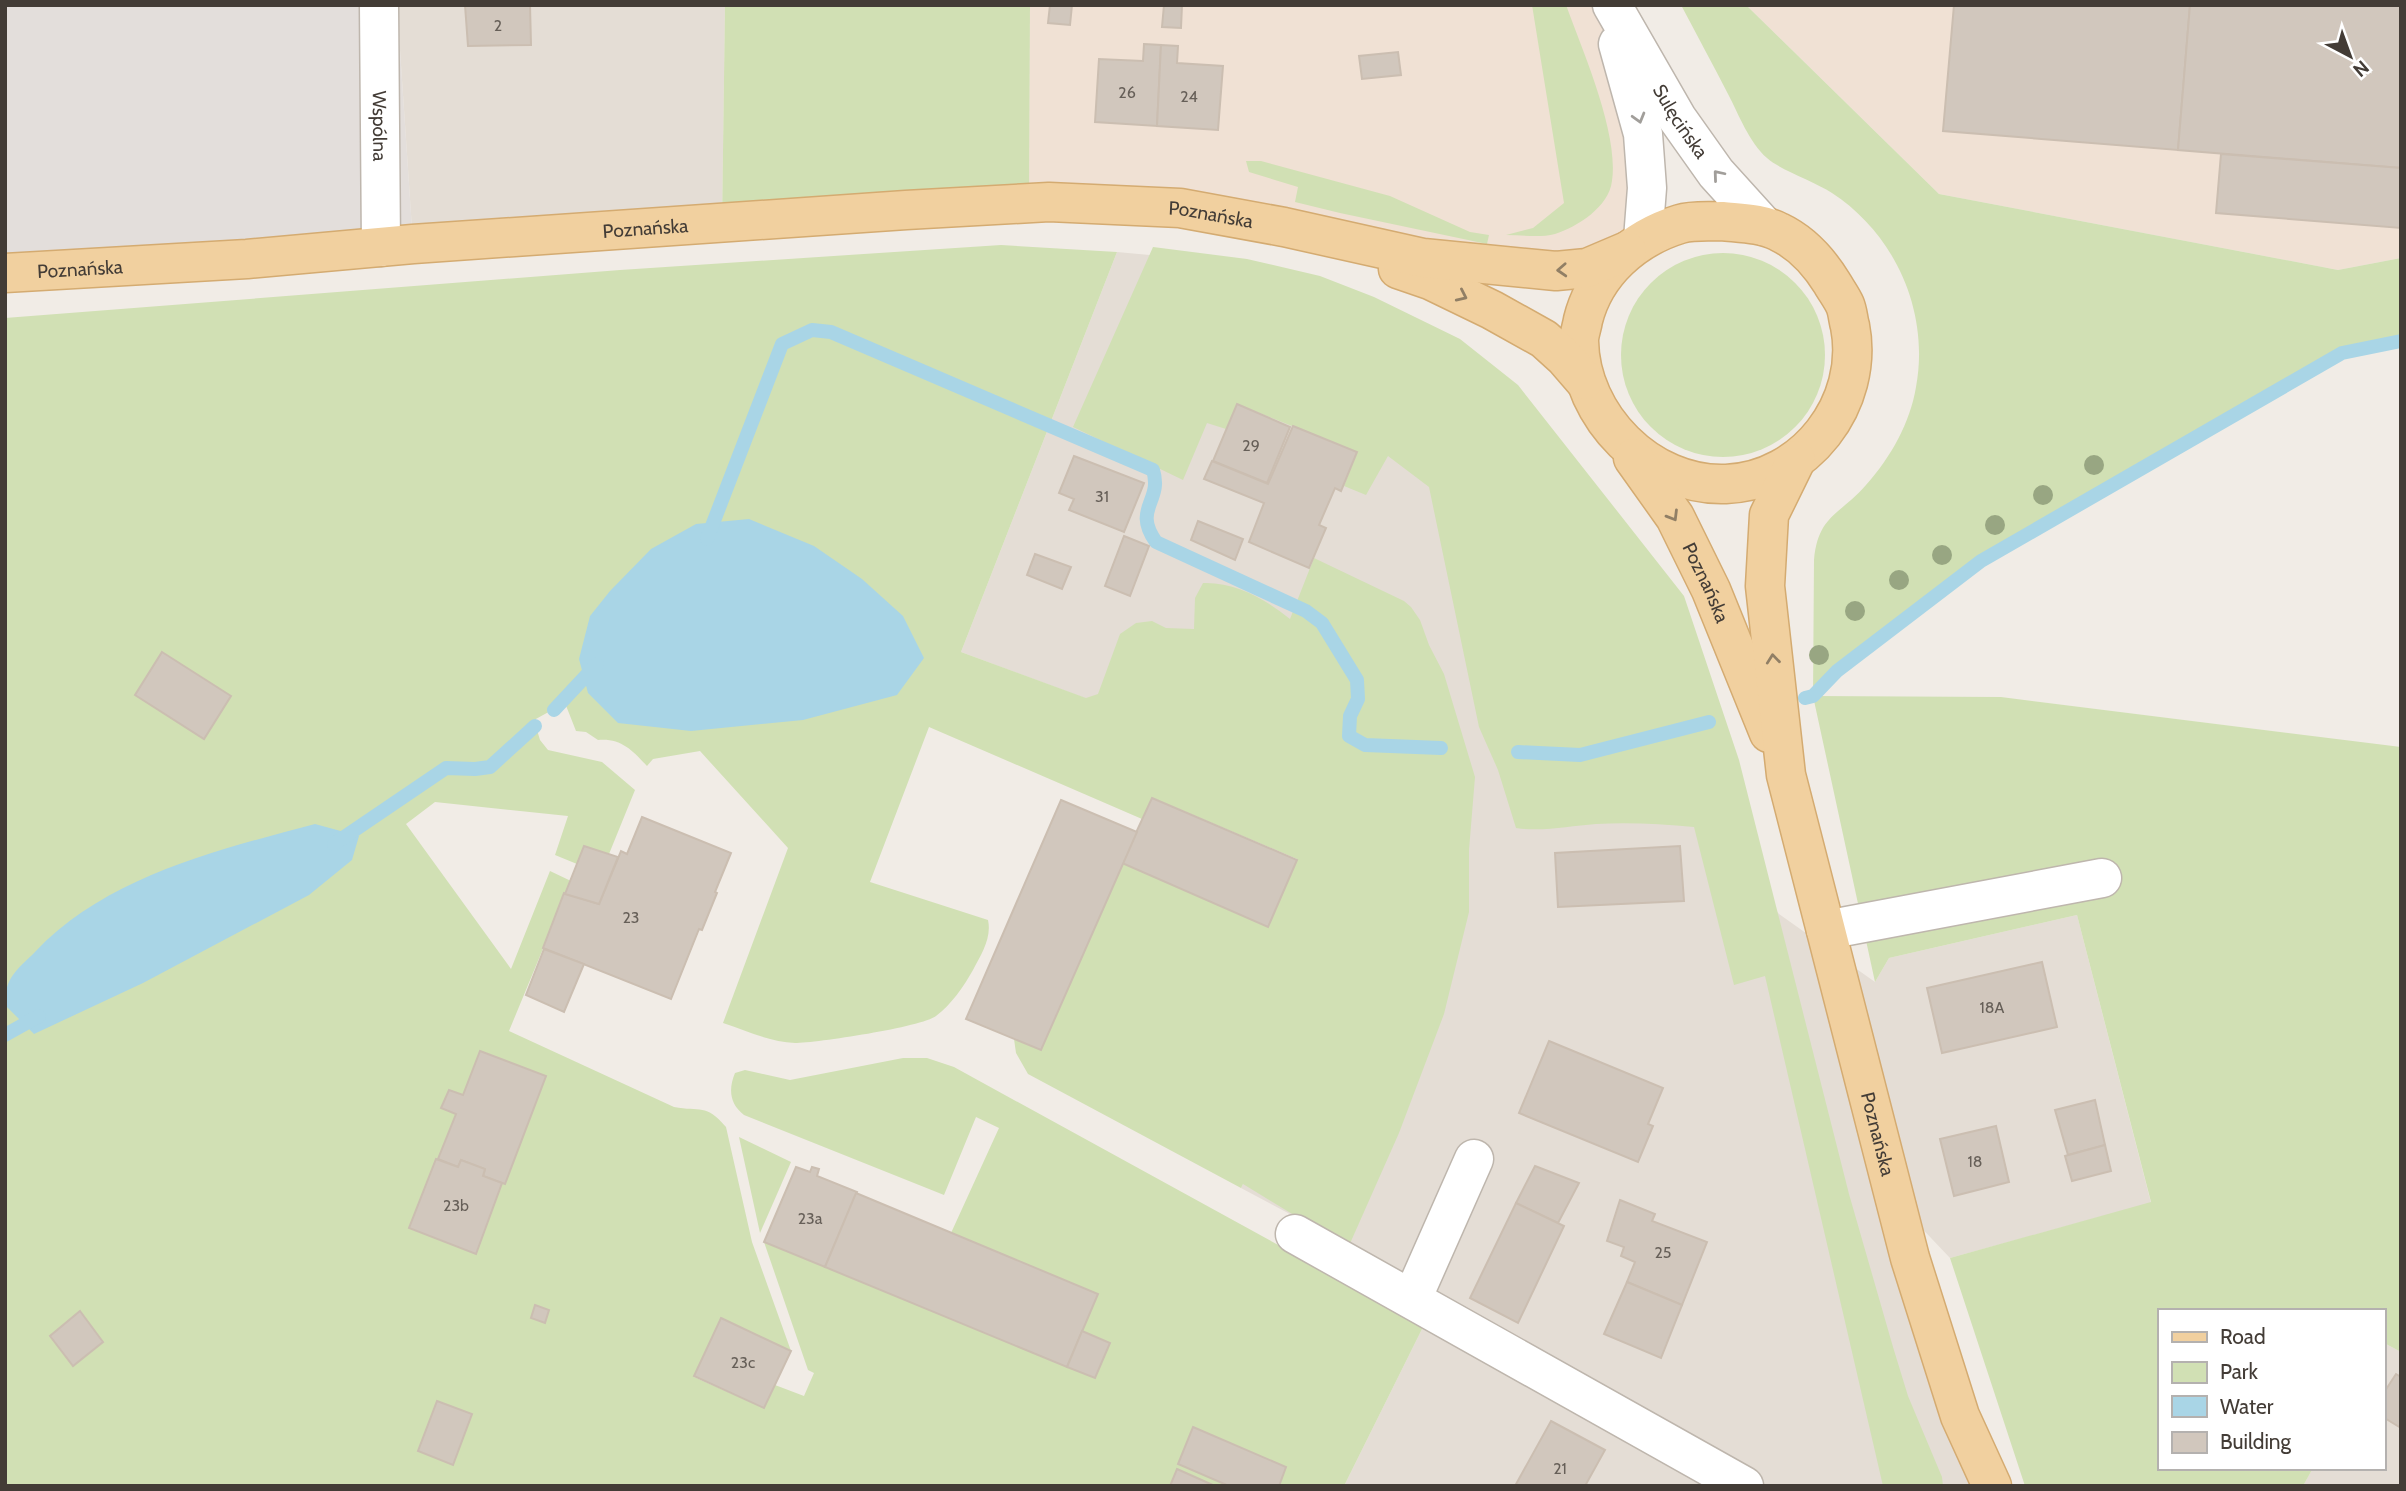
<svg xmlns="http://www.w3.org/2000/svg" width="2406" height="1491" font-family="Cabin,sans-serif">
  <style>
    .residential { fill: #e4ddd5 }
    .commercial { fill: #f0e1d4 }
    .industrial { fill: #e3dedb }
    .green { fill: #d1e0b4 }
    .water { fill: #a9d5e6 }
    .lines { fill: none; stroke-linecap: round; stroke-linejoin: round }
    .stream { stroke: #a9d5e6; stroke-width: 14 }
    .building { fill: #d1c7bd; stroke: #cbbeb1; stroke-width: 2 }
    .minor-casing { stroke: #beb6ad; stroke-width: 41 }
    .major-casing { stroke: #d4ab71; stroke-width: 41 }
    .minor { stroke: #fff; stroke-width: 38 }
    .major { stroke: #f1d09f; stroke-width: 38 }
    .tree { fill: #98a682 }
    .oneway { stroke: #a19e9a }
    .oneway2 { stroke: #917f65 }
    .labels { text-anchor: middle; dominant-baseline: central; stroke-width: 5; stroke-linejoin: round; paint-order: stroke }
    .number-label { font-size: 16px; fill: #665f58 }
    .street-label { font-size: 19px; fill: #433c36; stroke: #fff }
  </style>
  <rect width="100%" height="100%" fill="#f1ece6"/>
  <g class="residential">
    <polygon points="397,5 725,5 722,223 413,244"/>
    <polygon points="1117,252 1269,266 1779,914 1875,982 1889,958 2077,915 2151,1203 1950,1258 1895,1200 1999,1486 1344,1486 1424,1325 1356,1249 1241,1188 1303,1051 1319,785 961,652"/>
    <polygon points="2386,1344 2401,1352 2401,1486 2303,1486 2313,1468 2383,1468 2383,1349"/>
  </g>
  <g class="commercial">
    <polygon points="1030,5 1607,5 1643,239 1587,268 1029,203"/>
    <polygon points="1746,5 2401,5 2401,258 2338,270 1939,194"/>
  </g>
  <polygon class="industrial" points="5,5 397,5 413,244 5,273"/>
  <g class="green">
    <polygon points="725,5 1030,5 1029,203 722,223"/>
    <path d="M1532 5H1566C1583 52 1619 133 1612 181 1609 207 1577 227 1555 234 1540 238 1522 235 1506 235L1533 228 1564 203Z"/>
    <path d="M1681 5H1746L1939 194 2338 270 2401 258V341L2342 353 1981 561 1837 671 1813 696 2001 697 2401 747V1352L2386 1344 2383 1349V1311H2159V1468H2313L2303 1486H2025L1950 1258 2151 1202 2077 915 1889 958 1875 982 1813 696 1814 560C1818 515 1840 515 1866 485 1891 457 1910 423 1916 387 1930 312 1895 234 1832 193 1814 181 1780 170 1767 158 1749 142 1739 115 1728 94 1713 65 1697 35 1681 5Z"/>
    <polygon points="1246,161 1261,161 1390,196 1470,232 1489,235 1487,244 1340,213 1295,202 1298,187 1249,172"/>
    <path d="M1001 245 1117 252 961 652 1086 698 1098 694 1120 634 1136 623 1152 621 1166 628 1194 629 1195 598 1203 583C1236 582 1265 599 1290 619L1314 558 1404 601 1411 607 1420 620 1429 645 1444 674 1475 777 1469 850V912L1444 1014 1399 1133 1348 1248 1243 1184 1241 1188 1028 1074 1016 1053 1014 1039 1041 1050 1122 863 1268 927 1297 859 1153 798 1142 819 929 727 870 882 988 920C992 938 981 955 973 970 964 986 951 1005 936 1016 922 1027 816 1043 795 1043 770 1042 747 1031 723 1023L788 848 700 751 653 759 647 766C632 750 621 738 598 740L586 732 576 731 565 703 534 720 540 740 548 750 602 762 635 790 609 854 585 847 577 864 555 855 568 816 435 802 406 824 511 969 550 871 571 881 509 1031 674 1107C700 1112 706 1103 726 1127L752 1242 791 1351 721 1318 694 1377 764 1408 775 1385 804 1396 814 1373 808 1370 764 1242 1095 1378 1110 1343 1082 1331 951 1233 999 1128 976 1117 944 1195 744 1115C730 1104 728 1090 735 1073L745 1070 790 1080 903 1058H927L954 1067 1424 1325 1344 1486H5V318L620 270Z"/>
    <path d="M1153 247 1247 259 1320 276 1374 297 1460 339 1518 385 1684 596 1739 760 1849 1194 1893 1347 1908 1396 1942 1477 1943 1486H1883L1765 976 1734 985 1694 827C1661 824 1629 822 1596 824 1569 826 1543 832 1516 828L1498 770 1479 727 1429 487 1388 456 1366 495 1344 486 1357 452 1237 404 1226 429 1207 423 1183 480 1073 427Z"/>
    <circle cx="1723" cy="355" r="102"/>
    <polygon points="739,1137 791,1162 760,1233"/>
  </g>
  <g class="water">
    <polygon points="749,519 814,546 862,579 903,616 924,658 897,695 803,720 691,731 618,723 588,693 579,659 590,616 610,591 651,549 696,524"/>
    <path d="M315 824 359 836 352 860 309 895 143 983 34 1034 5 1005C5 977 16 971 35 952 107 876 218 850 315 824Z"/>
  </g>
  <g class="lines">
    <g class="stream">
      <path d="M707 539 782 344 812 330 831 332 1153 470C1163 502 1132 508 1156 542L1306 611 1322 623 1357 680 1358 699 1350 716 1349 736 1365 745 1441 748"/>
      <polyline points="1805,698 1813,696 1837,671 1981,561 2342,353 2401,341"/>
      <polyline points="554,710 597,664"/>
      <polyline points="1518,752 1580,755 1709,722"/>
      <polyline points="334,844 446,768 475,769 490,767 535,726"/>
      <polyline points="5,1035 39,1016"/>
    </g>
  </g>
  <g class="building">
    <polygon points="465,5 530,5 531,45 468,46"/>
    <polygon points="1050,5 1072,5 1070,25 1048,23"/>
    <polygon points="1164,5 1182,5 1181,28 1162,27"/>
    <polygon points="1954,5 2190,5 2178,150 1943,131"/>
    <polygon points="2190,5 2401,5 2401,168 2178,150"/>
    <polygon points="1144,44 1161,45 1157,126 1095,122 1099,59 1143,61"/>
    <polygon points="1161,45 1178,46 1177,63 1223,66 1218,130 1157,126"/>
    <polygon points="1398,52 1401,75 1362,79 1359,56"/>
    <polygon points="2221,154 2401,168 2401,228 2216,213"/>
    <polygon points="1237,404 1290,427 1267,483 1213,461"/>
    <polygon points="1293,426 1357,452 1341,491 1335,488 1319,525 1326,528 1309,568 1249,542 1264,503 1204,479 1212,461 1268,484"/>
    <polygon points="1074,456 1144,483 1124,532 1069,510 1074,499 1059,493"/>
    <polygon points="1198,521 1243,539 1235,560 1191,540"/>
    <polygon points="1124,536 1149,546 1130,596 1105,586"/>
    <polygon points="1035,554 1071,567 1062,589 1027,575"/>
    <polygon points="162,652 231,696 204,739 135,695"/>
    <polygon points="1152,798 1297,860 1268,927 1122,863"/>
    <polygon points="1061,800 1137,832 1041,1050 966,1019"/>
    <polygon points="642,817 731,853 715,892 717,893 702,930 699,929 671,999 543,948 564,893 599,904 621,851 627,854"/>
    <polygon points="584,846 618,857 599,904 565,894"/>
    <polygon points="1680,846 1684,901 1558,907 1555,853"/>
    <polygon points="544,949 584,964 564,1012 526,995"/>
    <polygon points="2042,962 2057,1027 1942,1053 1927,988"/>
    <polygon points="1549,1041 1663,1088 1648,1124 1653,1126 1638,1162 1519,1113"/>
    <polygon points="480,1051 546,1076 505,1184 483,1176 485,1169 461,1160 458,1167 438,1159 456,1114 441,1108 449,1090 463,1095"/>
    <polygon points="2095,1100 2105,1145 2068,1155 2055,1110"/>
    <polygon points="1996,1126 2009,1182 1954,1196 1940,1139"/>
    <polygon points="2105,1145 2111,1171 2072,1181 2065,1156"/>
    <polygon points="436,1159 458,1167 461,1160 485,1169 483,1176 502,1183 476,1254 409,1228"/>
    <polygon points="1535,1166 1579,1183 1558,1223 1516,1203"/>
    <polygon points="796,1167 810,1172 812,1167 819,1169 817,1176 857,1192 825,1267 764,1242"/>
    <polygon points="856,1193 1098,1294 1067,1367 825,1267"/>
    <polygon points="1620,1200 1655,1214 1652,1221 1707,1242 1682,1305 1627,1282 1635,1262 1621,1256 1624,1247 1607,1241"/>
    <polygon points="1516,1203 1564,1226 1518,1323 1470,1298"/>
    <polygon points="1627,1282 1682,1305 1661,1358 1604,1334"/>
    <polygon points="535,1305 549,1310 545,1323 531,1318"/>
    <polygon points="80,1311 103,1342 73,1366 50,1336"/>
    <polygon points="721,1318 791,1351 764,1408 694,1376"/>
    <polygon points="1082,1331 1110,1343 1095,1378 1067,1367"/>
    <polygon points="2396,1374 2401,1377 2401,1428 2383,1417 2383,1394"/>
    <polygon points="437,1401 472,1414 453,1465 418,1451"/>
    <polygon points="1551,1421 1605,1450 1585,1486 1515,1486"/>
    <polygon points="1193,1427 1286,1467 1279,1486 1229,1486 1178,1464"/>
    <polygon points="1177,1469 1215,1486 1170,1486"/>
  </g>
  <g class="lines">
    <g class="minor-casing">
      <g id="minor">
        <path id="s1" d="M379 5 381 247"/>
        <path id="s2" d="M1612 5 1677 118 1716 173 1764 226"/>
        <polyline points="1618,44 1643,134 1647,188 1643,239"/>
        <polyline points="1826,930 2102,878"/>
        <polyline points="1295,1234 1744,1486"/>
        <polyline points="1412,1299 1474,1159"/>
      </g>
    </g>
    <g class="major-casing">
      <g id="major">
        <path d="M1722 221C1741 223 1762 223 1779 232 1802 243 1819 262 1832 283 1836 290 1842 298 1845 305 1848 312 1848 320 1850 326 1865 403 1805 481 1726 484 1649 487 1580 416 1579 341 1579 334 1582 327 1583 320 1595 272 1634 238 1680 224 1693 220 1709 222 1722 221Z"/>
        <polyline points="1398,269 1430,280 1492,310 1544,339 1565,358 1584,380"/>
        <path id="s3" d="M5 273 247 259 413 244 906 210 1049 202 1180 208 1284 227 1423 258 1556 271 1587 268 1627 251"/>
        <path id="s4" d="M1633 458 1675 517 1711 590 1769 733"/>
        <path id="s5" d="M1796 460 1769 515 1765 586 1786 775 1910 1258 1960 1416 1992 1486"/>
      </g>
    </g>
    <use href="#minor" class="minor"/>
    <use href="#major" class="major"/>
  </g>
  <g class="tree">
    <circle cx="2094" cy="465" r="10"/>
    <circle cx="2043" cy="495" r="10"/>
    <circle cx="1995" cy="525" r="10"/>
    <circle cx="1942" cy="555" r="10"/>
    <circle cx="1899" cy="580" r="10"/>
    <circle cx="1855" cy="611" r="10"/>
    <circle cx="1819" cy="655" r="10"/>
  </g>
  <defs><path id="oneway-chevron" d="M-2-3.5L2.5 0L-2 3.5" fill="none" stroke-width="1.6" stroke-linecap="round" stroke-linejoin="round" transform="scale(1.75)"/></defs>
  <g class="oneway">
    <use href="#oneway-chevron" transform="translate(1639 118) rotate(74)"/>
    <use href="#oneway-chevron" transform="translate(1718 175) rotate(-130)"/>
  </g>
  <g class="oneway2">
    <use href="#oneway-chevron" transform="translate(1562 270) rotate(177)"/>
    <use href="#oneway-chevron" transform="translate(1462 296) rotate(25)"/>
    <use href="#oneway-chevron" transform="translate(1673 516) rotate(59)"/>
    <use href="#oneway-chevron" transform="translate(1773 659) rotate(-96)"/>
  </g>
  <g class="labels">
    <g class="number-label">
      <text x="498" y="25">2</text>
      <text x="1127" y="92">26</text>
      <text x="1189" y="96">24</text>
      <text x="1251" y="445">29</text>
      <text x="1102" y="496">31</text>
      <text x="631" y="917">23</text>
      <text x="1992" y="1007">18A</text>
      <text x="1975" y="1161">18</text>
      <text x="456" y="1205">23b</text>
      <text x="810" y="1218">23a</text>
      <text x="1663" y="1252">25</text>
      <text x="743" y="1362">23c</text>
      <text x="1560" y="1468">21</text>
    </g>
    <g class="street-label">
      <text stroke="none"><textPath href="#s2" startOffset="135">Sulęcińska</textPath></text>
      <text stroke="none"><textPath href="#s1" startOffset="121">Wspólna</textPath></text>
      <text stroke="none"><textPath href="#s3" startOffset="1209">Poznańska</textPath></text>
      <text stroke="none"><textPath href="#s3" startOffset="642">Poznańska</textPath></text>
      <text stroke="none"><textPath href="#s3" startOffset="75">Poznańska</textPath></text>
      <text stroke="none"><textPath href="#s4" startOffset="145">Poznańska</textPath></text>
      <text stroke="none"><textPath href="#s5" startOffset="693">Poznańska</textPath></text>
    </g>
  </g>
  <rect width="2406" height="1491" fill="none" stroke="#433c36" stroke-width="14"/>
  <rect x="2158" y="1309" width="228" height="161" fill="#ffffff" stroke="#b4b1af" stroke-width="2"/>
  <rect x="2172" y="1332" width="35" height="10" fill="#f1d09f" stroke="#b4b1af" stroke-width="2"/>
  <text x="2220" y="1344" font-size="21" fill="#433c36">Road</text>
  <rect x="2172" y="1362" width="35" height="21" fill="#d1e0b4" stroke="#b4b1af" stroke-width="2"/>
  <text x="2220" y="1379" font-size="21" fill="#433c36">Park</text>
  <rect x="2172" y="1396" width="35" height="21" fill="#a9d5e6" stroke="#b4b1af" stroke-width="2"/>
  <text x="2220" y="1414" font-size="21" fill="#433c36">Water</text>
  <rect x="2172" y="1432" width="35" height="21" fill="#d1c7bd" stroke="#b4b1af" stroke-width="2"/>
  <text x="2220" y="1449" font-size="21" fill="#433c36">Building</text>
  <g transform="translate(2350 56) rotate(139)" stroke="#ffffff" stroke-width="5" paint-order="stroke">
  <path d="M0-5L12 26L0 18L-12 26Z" fill="#433c36"/>
  <text y="-10" font-size="19" font-weight="bold" text-anchor="middle" fill="#433c36">N</text>
  </g>
</svg>
